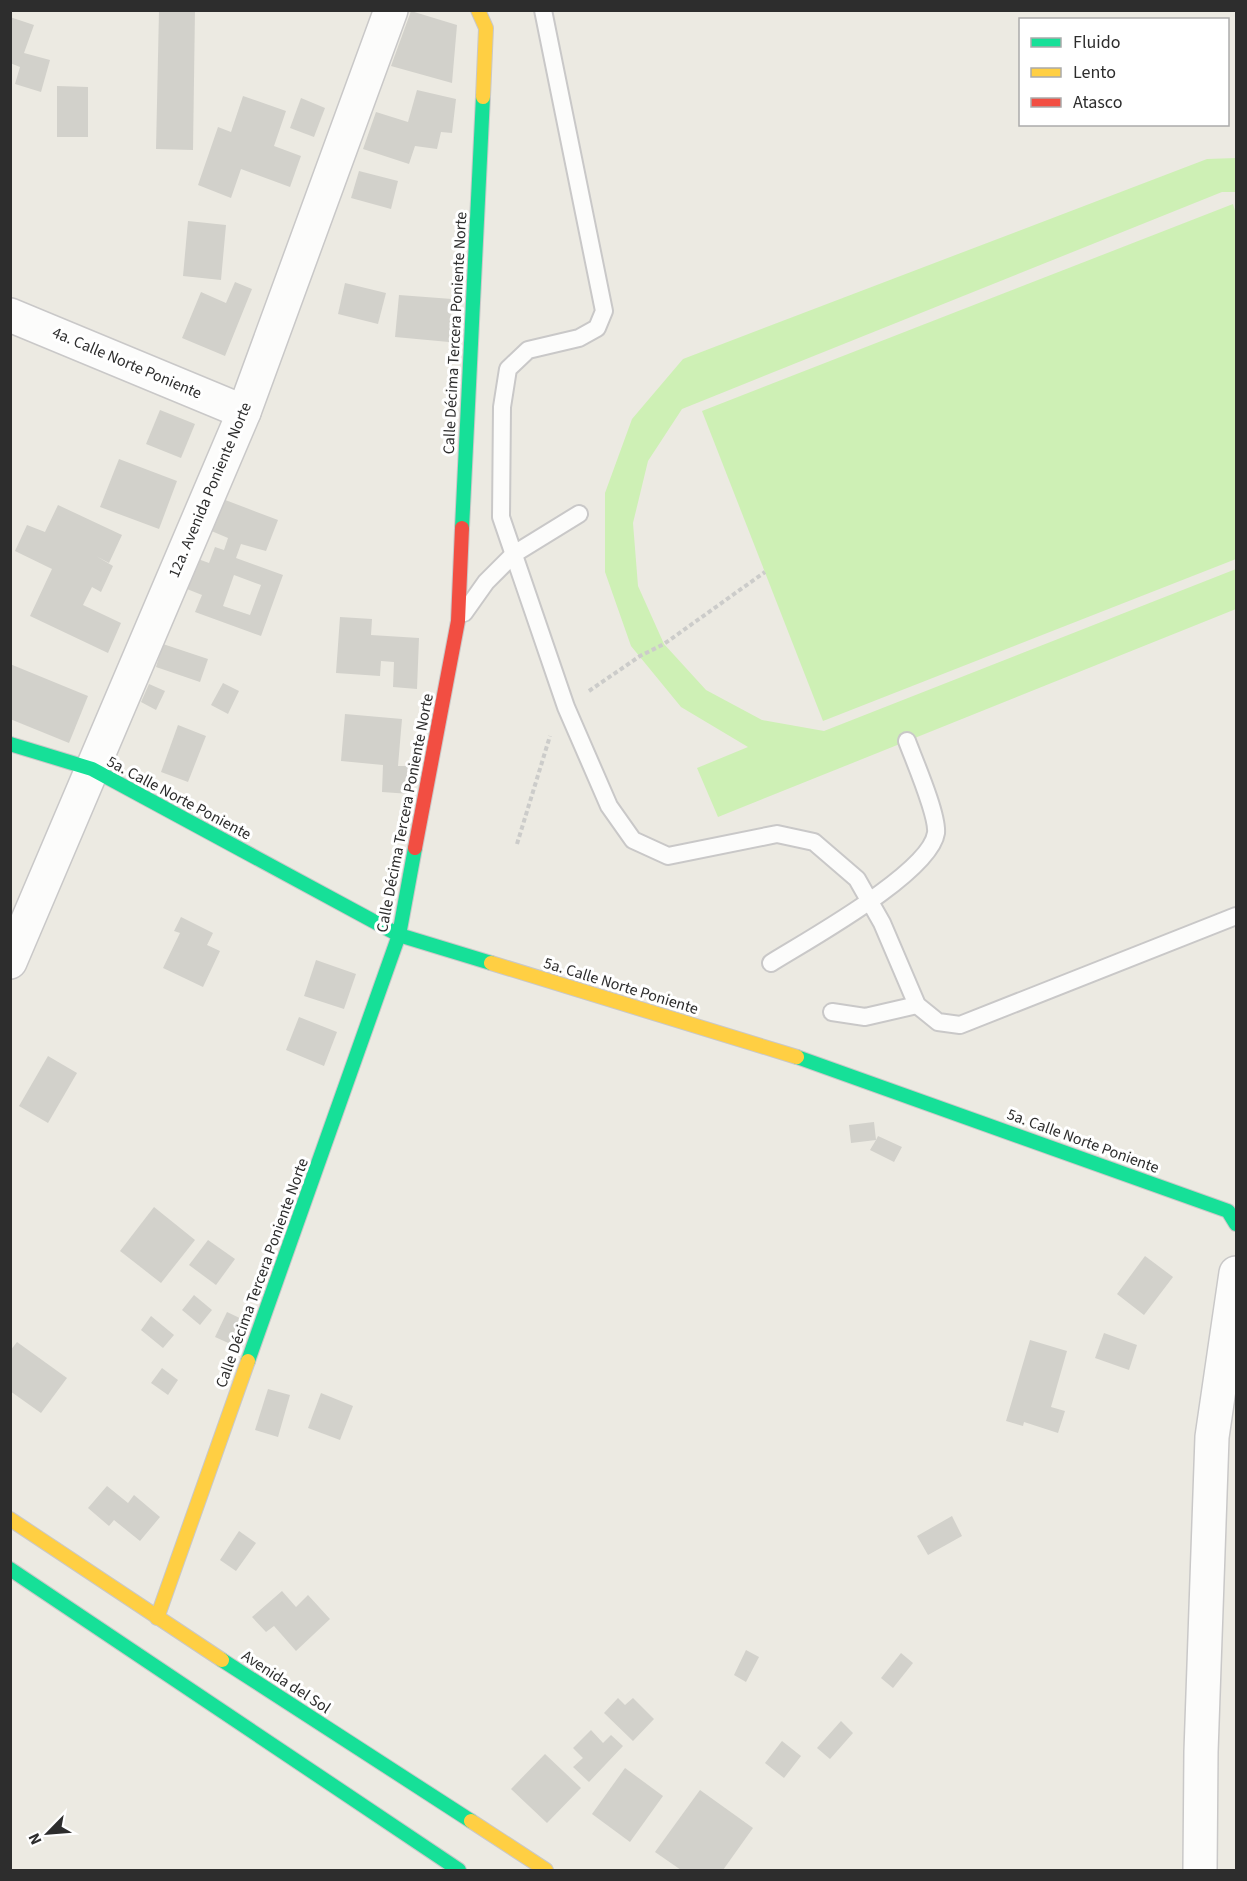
<svg xmlns="http://www.w3.org/2000/svg" width="1247" height="1881" font-family="'Source Sans 3',sans-serif">
  <style>
    .pitch { fill: #cef0b5 }
    .building { fill: #d2d1cb; fill-rule: evenodd }
    .lines { fill: none; stroke-linecap: round; stroke-linejoin: round }
    .lane-casing { stroke: #c9c8c8; stroke-width: 20 }
    .street-casing { stroke: #c9c8c8; stroke-width: 36 }
    .fast-casing { stroke: #c9c8c8; stroke-width: 16 }
    .slow-casing { stroke: #c9c8c8; stroke-width: 16 }
    .jam-casing { stroke: #c9c8c8; stroke-width: 16 }
    .path { stroke: #ccccca; stroke-width: 4; stroke-dasharray: 4.5 3; stroke-linecap: butt }
    .lane { stroke: #fcfcfb; stroke-width: 16 }
    .street { stroke: #fcfcfb; stroke-width: 33 }
    .fast { stroke: #16e098; stroke-width: 14 }
    .slow { stroke: #ffcf43; stroke-width: 14 }
    .jam { stroke: #f24e42; stroke-width: 14 }
    .labels { text-anchor: middle; dominant-baseline: central; stroke-width: 6; stroke-linejoin: round; paint-order: stroke }
    .street-label { font-size: 16px; fill: #2d2d2d; stroke: #fff }
  </style>
  <rect width="100%" height="100%" fill="#eceae2"/>
  <g class="pitch">
    <polygon points="1236,158 1236,192 1222,192 682,409 648,461 633,523 638,586 664,644 706,690 762,720 824,731 1236,569 1236,609 718,817 697,768 748,747 681,707 631,646 605,572 605,493 632,419 683,359 1207,159"/>
    <polygon points="1233,204 1236,214 1236,559 823,721 702,411"/>
  </g>
  <g class="building">
    <polygon points="159,10 195,10 193,150 156,149"/>
    <polygon points="411,11 457,25 452,83 391,66"/>
    <polygon points="10,17 34,25 24,53 50,60 41,92 15,84 20,67 10,63"/>
    <polygon points="57,86 88,87 88,137 57,137"/>
    <polygon points="417,90 456,99 452,133 441,132 437,149 415,146 409,164 363,149 376,112 408,122"/>
    <polygon points="243,96 286,111 274,146 301,156 290,187 241,169 231,198 198,185 218,127 231,132"/>
    <polygon points="301,98 325,108 314,137 290,128"/>
    <polygon points="359,171 398,181 391,209 351,198"/>
    <polygon points="188,221 226,225 221,280 183,276"/>
    <polygon points="235,282 252,289 225,356 182,338 201,292 226,303"/>
    <polygon points="345,283 386,293 378,324 338,314"/>
    <polygon points="399,295 452,299 449,342 395,337"/>
    <polygon points="160,410 195,424 181,458 146,444"/>
    <polygon points="119,459 177,481 159,529 100,507"/>
    <path d="M220 498 278 520 266 551 241 544 236 558 283 575 261 636 195 612 202 595 187 589 198 559 209 563 215 547 224 550 228 538 209 530ZM234 575 261 585 250 615 223 606Z"/>
    <polygon points="58,505 122,535 109,563 96,556 113,566 101,592 92,587 83,605 121,623 108,653 30,616 52,569 15,551 27,525 45,532"/>
    <polygon points="340,617 372,619 371,635 419,638 417,689 393,687 394,662 381,661 380,676 336,673"/>
    <polygon points="163,644 208,659 200,682 156,667"/>
    <polygon points="10,664 88,696 69,743 10,719"/>
    <polygon points="223,683 239,691 228,714 211,705"/>
    <polygon points="149,684 165,691 156,710 141,702"/>
    <polygon points="345,714 402,719 398,766 411,766 410,794 382,792 383,765 341,761"/>
    <polygon points="178,725 206,736 188,782 161,772"/>
    <polygon points="181,917 213,933 207,945 220,951 203,987 163,968 180,933 174,931"/>
    <polygon points="316,960 356,974 344,1009 304,996"/>
    <polygon points="299,1017 337,1032 324,1066 286,1050"/>
    <polygon points="48,1056 77,1073 48,1123 19,1106"/>
    <polygon points="874,1122 876,1140 878,1136 902,1147 894,1162 870,1150 876,1140 851,1143 849,1125"/>
    <polygon points="154,1207 195,1240 161,1283 120,1251"/>
    <polygon points="208,1240 235,1259 216,1285 189,1265"/>
    <polygon points="1145,1256 1173,1277 1144,1315 1117,1294"/>
    <polygon points="194,1295 212,1310 200,1325 182,1310"/>
    <polygon points="227,1312 246,1321 235,1346 215,1337"/>
    <polygon points="151,1316 174,1335 163,1348 141,1330"/>
    <polygon points="1104,1333 1137,1345 1129,1370 1095,1358"/>
    <polygon points="1030,1340 1067,1351 1051,1407 1065,1411 1058,1433 1024,1422 1023,1426 1006,1421"/>
    <polygon points="17,1342 67,1378 41,1413 10,1391 10,1351"/>
    <polygon points="162,1368 178,1380 168,1395 151,1383"/>
    <polygon points="268,1389 290,1395 278,1437 255,1430"/>
    <polygon points="321,1393 353,1406 340,1440 308,1428"/>
    <polygon points="107,1486 128,1503 134,1495 160,1517 140,1541 114,1520 109,1526 88,1508"/>
    <polygon points="952,1516 962,1536 928,1555 917,1536"/>
    <polygon points="239,1531 256,1543 236,1571 220,1560"/>
    <polygon points="282,1591 296,1607 308,1595 330,1619 296,1651 274,1626 266,1632 252,1617"/>
    <polygon points="746,1650 759,1657 746,1682 734,1675"/>
    <polygon points="901,1653 913,1663 893,1688 881,1678"/>
    <polygon points="618,1698 625,1705 633,1698 654,1719 633,1741 604,1713"/>
    <polygon points="841,1721 853,1733 830,1759 817,1748"/>
    <polygon points="591,1730 603,1743 611,1735 623,1746 589,1782 573,1767 583,1758 573,1748"/>
    <polygon points="782,1741 801,1756 784,1778 765,1763"/>
    <polygon points="545,1754 581,1788 547,1823 511,1789"/>
    <polygon points="625,1768 663,1796 630,1842 592,1814"/>
    <polygon points="700,1790 753,1828 723,1870 681,1870 655,1852"/>
  </g>
  <g class="lines">
    <g class="lane-casing">
      <g id="lane">
        <polyline points="543,10 604,311 597,328 579,338 528,350 508,369 502,407 501,517 566,707 609,806 633,840 668,856 777,834 814,842 857,879 882,923 917,1005 938,1022 960,1025 1236,916"/>
        <polyline points="464,613 486,582 514,554 579,514"/>
        <path d="M771 963C806 941 930 873 936 833 938 815 914 760 907 741"/>
        <polyline points="832,1012 865,1017 917,1005"/>
      </g>
    </g>
    <g class="street-casing">
      <g id="street">
        <polyline points="10,315 244,412"/>
        <polyline points="10,962 244,412 391,10"/>
        <polyline points="1200,1870 1201,1752 1212,1437 1236,1273"/>
      </g>
    </g>
    <g class="fast-casing">
      <g id="fast">
        <polyline points="462,528 483,97"/>
        <polyline points="10,744 92,769 399,935 491,963"/>
        <polyline points="797,1057 1228,1211 1236,1224"/>
        <polyline points="248,1361 399,935 415,848"/>
        <polyline points="10,1569 459,1870"/>
        <polyline points="222,1660 471,1821"/>
      </g>
    </g>
    <g class="slow-casing">
      <g id="slow">
        <polyline points="478,10 486,28 483,97"/>
        <polyline points="491,963 797,1057"/>
        <polyline points="10,1519 222,1660"/>
        <polyline points="157,1618 248,1361"/>
        <polyline points="471,1821 546,1870"/>
      </g>
    </g>
    <g class="jam-casing">
      <polyline id="jam" points="415,848 458,621 462,528"/>
    </g>
    <g class="path">
      <polyline points="589,691 640,656 664,644 765,572"/>
      <polyline points="517,844 550,736"/>
    </g>
    <use href="#lane" class="lane"/>
    <use href="#street" class="street"/>
    <use href="#fast" class="fast"/>
    <use href="#slow" class="slow"/>
    <use href="#jam" class="jam"/>
  </g>
  <g class="labels">
    <g class="street-label">
      <text transform="translate(455 333) rotate(-87)">Calle Décima Tercera Poniente Norte</text>
      <text transform="translate(127 363) rotate(23)">4a. Calle Norte Poniente</text>
      <text transform="translate(210 490) rotate(-67)">12a. Avenida Poniente Norte</text>
      <text transform="translate(179 798) rotate(28)">5a. Calle Norte Poniente</text>
      <text transform="translate(405 813) rotate(-79)">Calle Décima Tercera Poniente Norte</text>
      <text transform="translate(621 986) rotate(17)">5a. Calle Norte Poniente</text>
      <text transform="translate(1083 1141) rotate(20)">5a. Calle Norte Poniente</text>
      <text transform="translate(262 1273) rotate(-70)">Calle Décima Tercera Poniente Norte</text>
      <text transform="translate(286 1682) rotate(33)">Avenida del Sol</text>
    </g>
  </g>
  <rect width="1247" height="1881" fill="none" stroke="#2d2d2d" stroke-width="24"/>
  <rect x="1019" y="18" width="210" height="108" fill="#ffffff" stroke="#ababab" stroke-width="1.5"/>
  <rect x="1031" y="38" width="30" height="9" fill="#16e098" stroke="#ababab" stroke-width="1.5"/>
  <text x="1073" y="48" font-size="18" fill="#2d2d2d">Fluido</text>
  <rect x="1031" y="68" width="30" height="9" fill="#ffcf43" stroke="#ababab" stroke-width="1.5"/>
  <text x="1073" y="78" font-size="18" fill="#2d2d2d">Lento</text>
  <rect x="1031" y="98" width="30" height="9" fill="#f24e42" stroke="#ababab" stroke-width="1.5"/>
  <text x="1073" y="108" font-size="18" fill="#2d2d2d">Atasco</text>
  <g transform="translate(48 1833) rotate(245)" stroke="#ffffff" stroke-width="4.5" paint-order="stroke">
  <path d="M0-4.5L10 22L0 15L-10 22Z" fill="#2d2d2d"/>
  <text y="-9" font-size="16" font-weight="bold" text-anchor="middle" fill="#2d2d2d">N</text>
  </g>
</svg>
